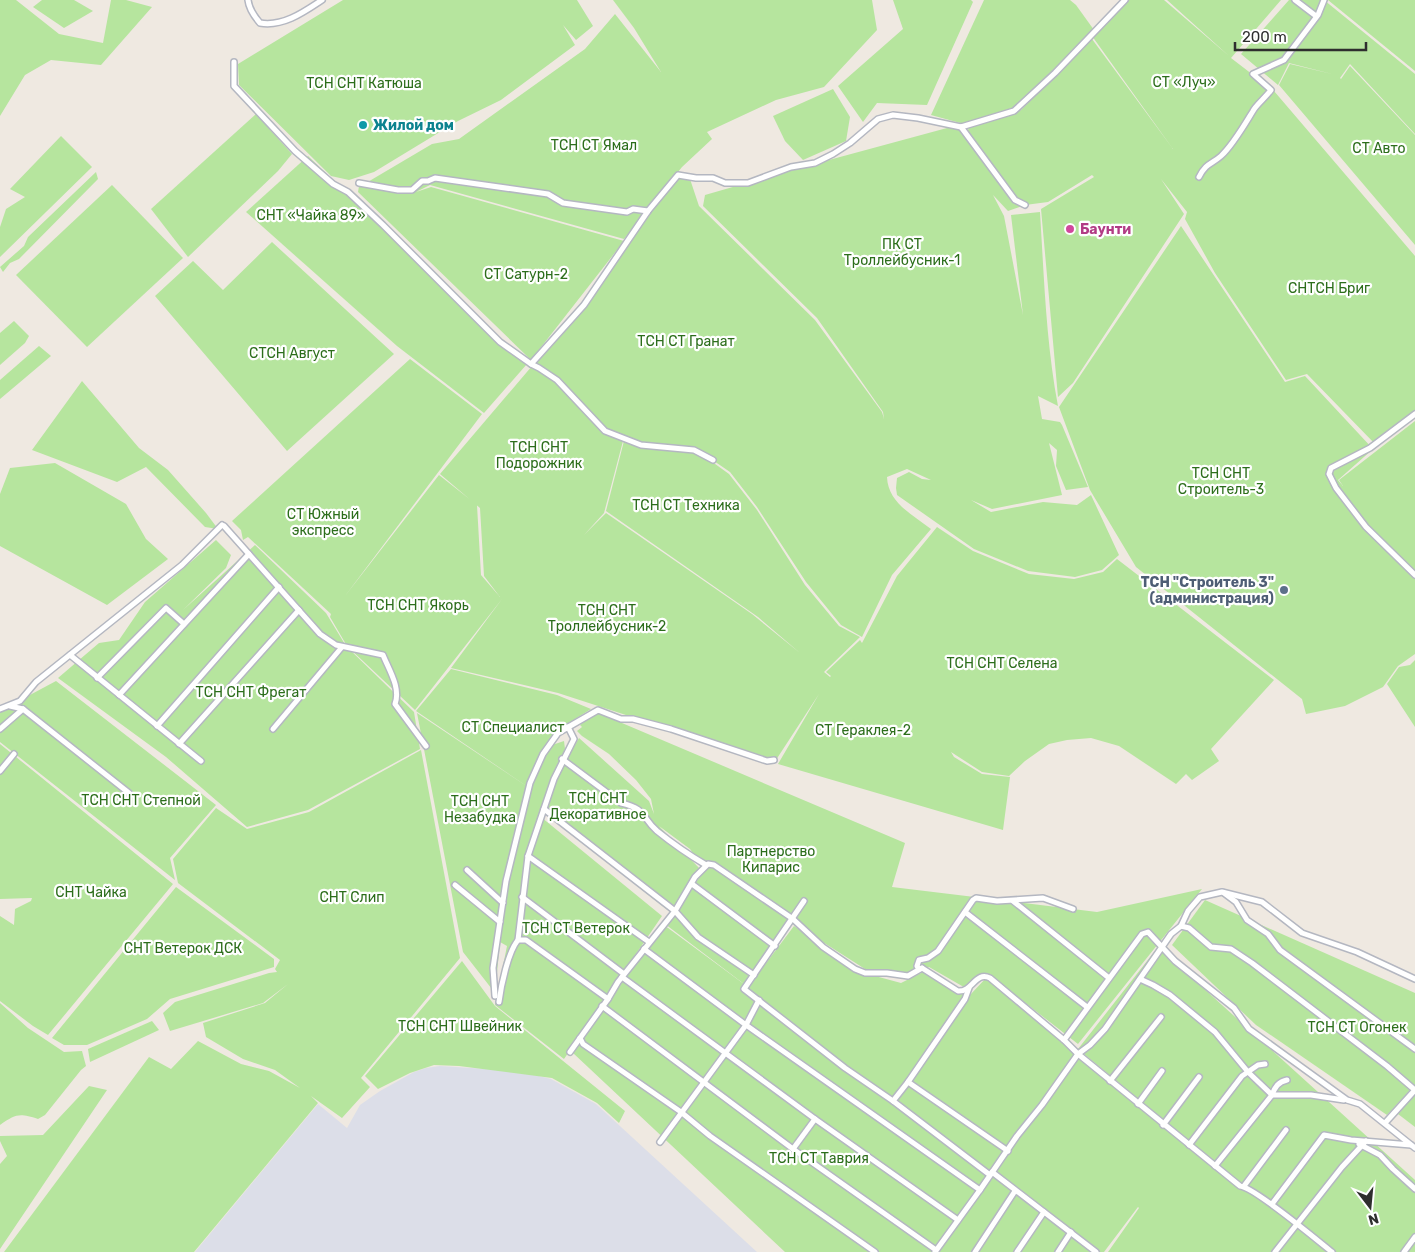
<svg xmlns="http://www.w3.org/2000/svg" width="1415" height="1252" font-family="Rubik,sans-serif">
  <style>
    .airport { fill: #dcdee8 }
    .green { fill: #b6e59e }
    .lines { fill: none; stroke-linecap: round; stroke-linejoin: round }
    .minor-casing { stroke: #b4b7c1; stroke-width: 8 }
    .minor { stroke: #fff; stroke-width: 5 }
    .culture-dot { fill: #0f9aa8; stroke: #fff; stroke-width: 2 }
    .hotel-dot { fill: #d1479c; stroke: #fff; stroke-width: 2 }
    .service-dot { fill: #5c6f8a; stroke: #fff; stroke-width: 2 }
    .labels { text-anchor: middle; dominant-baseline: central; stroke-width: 4.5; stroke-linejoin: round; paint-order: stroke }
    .park-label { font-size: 14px; fill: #2c6e1b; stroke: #fff }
    .culture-label { font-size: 14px; font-weight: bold; fill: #0d838f; stroke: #fff; text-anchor: start }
    .hotel-label { font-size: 14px; font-weight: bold; fill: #b23c85; stroke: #fff; text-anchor: start }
    .service-label { font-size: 14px; font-weight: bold; fill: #4e5e75; stroke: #fff; text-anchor: end }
  </style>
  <rect width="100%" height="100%" fill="#efe9e1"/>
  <polygon class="airport" points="440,1066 519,1071 551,1079 596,1104 757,1252 195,1252 318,1104 347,1128 360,1105 380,1091 414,1072 426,1068"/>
  <g class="green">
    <polygon points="0,0 16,0 59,34 103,43 111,0 126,0 152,7 101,65 51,60 25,75 0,116"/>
    <polygon points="42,0 74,0 93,11 64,28 33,7"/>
    <polygon points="343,0 577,0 593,26 576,40 563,25 575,45 501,100 458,121 374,172 349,180 331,176 239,85 238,64"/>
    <polygon points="613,0 872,0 877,30 824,87 776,100 707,132 712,139 682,167 624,239 430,185 416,192 431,187 624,241 531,360 358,192 359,186 397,193 414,193 366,183 432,144 459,139 585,49 615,14 661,72 634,28"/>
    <polygon points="893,0 971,0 973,2 927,105 877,103 863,122 838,86 903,29"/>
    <polygon points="984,0 1070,0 1076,5 1094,30 1015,107 964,124 931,115"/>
    <path d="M1128 0H1164L1229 56 1167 0H1281L1231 58 1274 91 1415 256V417L1376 445 1307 374 1286 380 1215 273 1185 219 1187 212 1161 179 1184 214 1073 383 1058 397 1041 209 1094 177 1092 175 1048 202 1025 205 1008 211 993 195 1004 216 1023 315 1011 215 1040 212C1044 277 1046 342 1058 406L1038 396 1042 419 1060 422 1062 425 1088 487 1066 490 1056 466 1057 450 1049 443 1062 495 992 509 971 500 991 512 1043 502 1077 505 1091 495 1119 555 1102 570 1075 577 1028 571 974 549 897 495 896 488 897 478 909 472 922 479 931 480 907 469 887 477C888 503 913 515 931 529L892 575 862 637 841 625 806 582 757 507 730 472 695 448 641 444 606 430 558 379 534 364 679 176 690 179 699 206 815 320 882 412 884 419 883 412 817 318 703 206 705 195 792 170 947 128H960L966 139 969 126 1021 110 1092 39 1173 149 1092 36Z"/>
    <polygon points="1289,0 1324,0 1415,74 1415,134 1350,64 1340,78 1341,79 1350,66 1415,135 1415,245 1279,85 1290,64 1332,74 1289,63 1278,85 1241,54"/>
    <polygon points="1328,0 1415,0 1415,71"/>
    <polygon points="833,89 850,117 846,141 803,160 785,141 773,116"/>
    <polygon points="256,114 292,154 278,171 188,257 151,209"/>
    <polygon points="61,136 92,167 0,257 0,227 6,209 25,197 10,189"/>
    <polygon points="308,156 527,364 484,413 397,346 246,212"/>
    <polygon points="96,172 98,179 19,259 10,263 3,272 0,267 24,246 28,237"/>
    <polygon points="112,185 183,258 87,347 16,275"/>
    <polygon points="1181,226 1285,382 1305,376 1373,449 1338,480 1343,486 1339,480 1415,421 1415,654 1398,666 1383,687 1345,706 1306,714 1302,699 1136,567 1090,490 1059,407"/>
    <polygon points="272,242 394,354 287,451 155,296 193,261 223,290"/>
    <polygon points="14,321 29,336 25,343 0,365 0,333"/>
    <polygon points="39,346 51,356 0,399 0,380"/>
    <polygon points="410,359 482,414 345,596 439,475 477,505 481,575 500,597 484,576 480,508 440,474 532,366 557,381 605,433 623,441 604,513 584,535 606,513 752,614 800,653 758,617 606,511 624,441 693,451 711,461 729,474 757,510 805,585 839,626 860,637 824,672 830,677 831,676 826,672 860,640 862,643 897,576 937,527 973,551 1029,574 1074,579 1103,572 1117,559 1274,680 1211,749 1219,761 1192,780 1186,774 1176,784 1119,746 1091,738 1067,740 1049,744 1025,761 1009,776 982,772 951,752 954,757 982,774 1010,777 1003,830 778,764 819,694 774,763 558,693 451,668 502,599 415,710 347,646 330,617 331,614 248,537 243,540 241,530 232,521"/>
    <polygon points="82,381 139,448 168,470 206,513 218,529 205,527 146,467 117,482 32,450"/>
    <polygon points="55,463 126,504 146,539 168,559 107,605 0,546 0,494 10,468"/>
    <polygon points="216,540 231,555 226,568 183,610 255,545 326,613 346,646 414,712 420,749 308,810 247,827 166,757 58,678 99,643 119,640 145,602"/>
    <polygon points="1415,660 1415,727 1387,684 1399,667 1410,665"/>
    <polygon points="451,669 557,695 591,709 556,731 532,779 533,779 552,745 564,741 565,749 541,817 662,916 564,1059 495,1005 507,946 500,942 495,993 463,952 417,713 531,789 416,711"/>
    <polygon points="56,681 216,805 170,858 175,880 0,742 0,711"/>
    <polygon points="596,712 905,843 892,887 1097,912 1202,889 1078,1044 987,973 969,990 929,967 902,978 865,969 793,923 744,984 665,924 705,870 690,849 659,826 700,869 670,912 544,812 564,764 579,738 649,801 654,814 651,799 636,780 609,754 582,736 577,731 582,727 580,725"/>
    <polygon points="0,744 173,884 48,1035 33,1026 0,1001 0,916 14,925 15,909 31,901 32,898 0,899"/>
    <polygon points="421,750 460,958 361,1078 370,1087 342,1118 311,1096 318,1103 194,1252 4,1252 149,1057 171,1069 198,1041 241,1064 269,1071 300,1088 275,1070 243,1059 206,1037 203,1023 265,1003 288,984 263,1003 170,1031 163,1013 175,1002 269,973 277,972 275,969 280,960 178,883 173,859 216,808 247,829 309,812"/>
    <polygon points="176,887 274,959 274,967 170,999 147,1019 87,1045 64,1045 52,1038"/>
    <polygon points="1205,900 1415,993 1415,1085 1387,1115 1256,1025 1172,945"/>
    <polygon points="664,925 748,987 794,926 864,973 901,983 925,971 970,995 987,977 1224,1170 1078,1049 1158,947 1415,1180 1415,1252 1108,1252 1139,1208 1138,1207 1104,1252 785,1252 573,1053 626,977"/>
    <polygon points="462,961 495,1006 625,1111 619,1123 597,1103 552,1078 459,1066 434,1065 410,1073 378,1089 365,1076"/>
    <path d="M0 1003 28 1028 64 1052 82 1051 86 1066 81 1070 45 1115 38 1119C19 1113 16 1114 0 1125Z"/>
    <polygon points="152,1021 159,1030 90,1062 88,1049"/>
    <polygon points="89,1086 107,1090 0,1249 0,1164 7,1156 0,1141 0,1136 43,1135"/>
    <polygon points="1415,1094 1415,1127 1398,1114"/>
  </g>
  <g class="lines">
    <g class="minor-casing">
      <g id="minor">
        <path d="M248 0C249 9 254 16 260 23 283 27 304 12 322 0"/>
        <polyline points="1295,0 1316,16"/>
        <polyline points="234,62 234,86 295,151 333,184 348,192 383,225 500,342 531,364 539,368 557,380 605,431 641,445 694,450 713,460"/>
        <polyline points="961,127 1015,200 1025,205"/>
        <path d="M1199 177C1206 163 1212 164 1221 156 1233 145 1245 124 1253 111 1255 106 1266 97 1271 90L1253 74 1284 60 1318 15 1324 0"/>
        <polyline points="359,183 398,190 412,190 422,181 428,181 435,178 548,194 563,203 627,212 633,209 648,211"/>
        <polyline points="531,364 584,305 648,211 678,175 696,178 713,178 725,183 748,183 791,167 815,163 833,154 850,143 878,119 893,115 918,118 961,127 1014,111 1055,73 1125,0"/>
        <polyline points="1415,414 1370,448 1331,468 1329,474 1336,488 1366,527 1415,575"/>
        <path d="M224 526 320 634 336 645 383 655C389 670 401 688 395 704L426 746"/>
        <polyline points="70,655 201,761"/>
        <polyline points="97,678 166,608 184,624"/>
        <polyline points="119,695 249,554"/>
        <polyline points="10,706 23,709 129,793"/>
        <polyline points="0,709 20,701 36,682 182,565 222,525"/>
        <polyline points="157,726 279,587"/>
        <polyline points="0,729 23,709"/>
        <polyline points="273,729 342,647"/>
        <polyline points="179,744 299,610"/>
        <path d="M562 759 621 803C647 809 641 817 657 831 673 844 689 855 706 865"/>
        <polyline points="0,771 14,754"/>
        <polyline points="544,809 675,911 698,937 754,975"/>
        <polyline points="528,856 649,942"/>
        <polyline points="467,870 503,903"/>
        <polyline points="692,884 775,946"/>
        <polyline points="455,885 500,922"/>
        <polyline points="1224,893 1236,902 1247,920 1268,934 1280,950 1415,1049"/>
        <polyline points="522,897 624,974"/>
        <polyline points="804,901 744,989 845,1068 893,1101 990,1175"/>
        <polyline points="1013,901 1109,978"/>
        <path d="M1073 909 1043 898 997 901 976 898 973 900 938 951 928 958 919 960 917 966 919 969 922 968 958 991C973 992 975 971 990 978L1064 1040 1078 1054 1240 1186C1254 1187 1317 1240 1332 1252"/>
        <polyline points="965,912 1087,1007"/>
        <polyline points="1181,926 1189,928 1211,947 1231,949 1252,963 1387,1066 1415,1090"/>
        <polyline points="518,940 526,940 608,999"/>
        <polyline points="644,949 746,1025 980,1190"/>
        <polyline points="622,977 815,1119 958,1220"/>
        <polyline points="1140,979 1153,985 1170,995 1215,1032 1248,1072 1272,1095 1311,1095 1344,1100"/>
        <polyline points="495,996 493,968 506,881 530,783 543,754 558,733 598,710 621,719 633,719 671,729 767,761 774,760"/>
        <path d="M499 1002C501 986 508 952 518 940L528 856 554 779 574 739 568 727"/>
        <polyline points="602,1006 793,1149 936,1250"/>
        <polyline points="580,1038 583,1044 681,1112 710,1136 875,1252"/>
        <polyline points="1064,1040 1142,934 1148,932 1175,961 1234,1008 1249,1029 1347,1100 1360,1104 1415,1148"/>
        <polyline points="570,1052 608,999 618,982 675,911 695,877 708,864 714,865 793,919 823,947 855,969 865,973 887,973 908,976 922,968"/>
        <polyline points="1110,1081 1161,1017"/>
        <polyline points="908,1082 1008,1151"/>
        <polyline points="893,1101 908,1082 965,999 969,988"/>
        <polyline points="1138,1104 1162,1071"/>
        <polyline points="1385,1123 1415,1090"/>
        <polyline points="1163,1125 1199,1077"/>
        <polyline points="660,1142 746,1025 759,1000"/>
        <polyline points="1359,1144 1380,1155 1393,1169 1415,1189"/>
        <polyline points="1189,1145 1242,1076 1258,1065 1265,1064"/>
        <polyline points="793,1149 815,1119"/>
        <path d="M1215 1166 1272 1095C1275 1087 1278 1082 1287 1080"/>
        <polyline points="992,1172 1096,1252"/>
        <polyline points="1244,1186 1286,1130"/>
        <polyline points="1272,1204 1324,1135 1351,1140 1411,1145"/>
        <polyline points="935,1252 980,1190 1017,1136 1042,1105 1078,1054 1090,1045 1105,1029 1171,934 1181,926 1188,911 1200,897 1222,892 1262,902 1302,933 1357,952 1415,979"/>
        <polyline points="975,1252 1015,1191"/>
        <polyline points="1017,1252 1044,1212"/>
        <polyline points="1058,1252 1071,1232"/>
        <polyline points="1275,1252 1342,1167 1366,1141"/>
        <polyline points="1404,1252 1415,1237"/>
      </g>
    </g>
    <use href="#minor" class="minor"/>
  </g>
  <circle class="culture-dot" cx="363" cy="125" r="5"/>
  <circle class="hotel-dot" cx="1070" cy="229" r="5"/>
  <circle class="service-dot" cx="1284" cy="590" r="5"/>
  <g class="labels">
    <g class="park-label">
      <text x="1184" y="82">СТ «Луч»</text>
      <text x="364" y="83">ТСН СНТ Катюша</text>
      <text x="594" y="145">ТСН СТ Ямал</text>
      <text x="1379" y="148">СТ Авто</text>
      <text x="311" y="215">СНТ «Чайка 89»</text>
      <text x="902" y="244">ПК СТ<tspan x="902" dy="16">Троллейбусник-1</tspan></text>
      <text x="526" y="274">СТ Сатурн-2</text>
      <text x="1329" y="288">СНТСН Бриг</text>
      <text x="686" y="341">ТСН СТ Гранат</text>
      <text x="292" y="353">СТСН Август</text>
      <text x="539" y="447">ТСН СНТ<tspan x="539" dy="16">Подорожник</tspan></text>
      <text x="1221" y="473">ТСН СНТ<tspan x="1221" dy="16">Строитель-3</tspan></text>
      <text x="686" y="505">ТСН СТ Техника</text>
      <text x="323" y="514">СТ Южный<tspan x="323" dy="16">экспресс</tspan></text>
      <text x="418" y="605">ТСН СНТ Якорь</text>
      <text x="607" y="610">ТСН СНТ<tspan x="607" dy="16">Троллейбусник-2</tspan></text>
      <text x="1002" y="663">ТСН СНТ Селена</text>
      <text x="251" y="692">ТСН СНТ Фрегат</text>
      <text x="513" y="727">СТ Специалист</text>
      <text x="863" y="730">СТ Гераклея-2</text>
      <text x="598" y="798">ТСН СНТ<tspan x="598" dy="16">Декоративное</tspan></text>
      <text x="141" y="800">ТСН СНТ Степной</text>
      <text x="480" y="801">ТСН СНТ<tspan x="480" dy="16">Незабудка</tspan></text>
      <text x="771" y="851">Партнерство<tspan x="771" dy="16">Кипарис</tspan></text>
      <text x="91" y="892">СНТ Чайка</text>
      <text x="352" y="897">СНТ Слип</text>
      <text x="576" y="928">ТСН СТ Ветерок</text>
      <text x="183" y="948">СНТ Ветерок ДСК</text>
      <text x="460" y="1026">ТСН СНТ Швейник</text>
      <text x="1357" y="1027">ТСН СТ Огонек</text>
      <text x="819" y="1158">ТСН СТ Таврия</text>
    </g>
    <g class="culture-label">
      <text x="373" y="125">Жилой дом</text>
    </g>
    <g class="hotel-label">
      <text x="1080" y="229">Баунти</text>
    </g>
    <g class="service-label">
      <text x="1274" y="582">ТСН "Строитель 3"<tspan x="1274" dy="16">(администрация)</tspan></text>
    </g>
  </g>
  <g transform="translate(1370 1207) rotate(164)" stroke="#ffffff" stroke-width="4" paint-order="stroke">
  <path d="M0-4L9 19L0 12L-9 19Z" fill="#2e2e2e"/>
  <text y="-8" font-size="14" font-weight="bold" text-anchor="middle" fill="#2e2e2e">N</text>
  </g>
  <path d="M1235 42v8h131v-8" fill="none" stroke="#2e2e2e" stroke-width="2.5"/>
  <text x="1242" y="42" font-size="15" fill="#2e2e2e" stroke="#ffffff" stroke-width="4" paint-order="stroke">200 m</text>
</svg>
